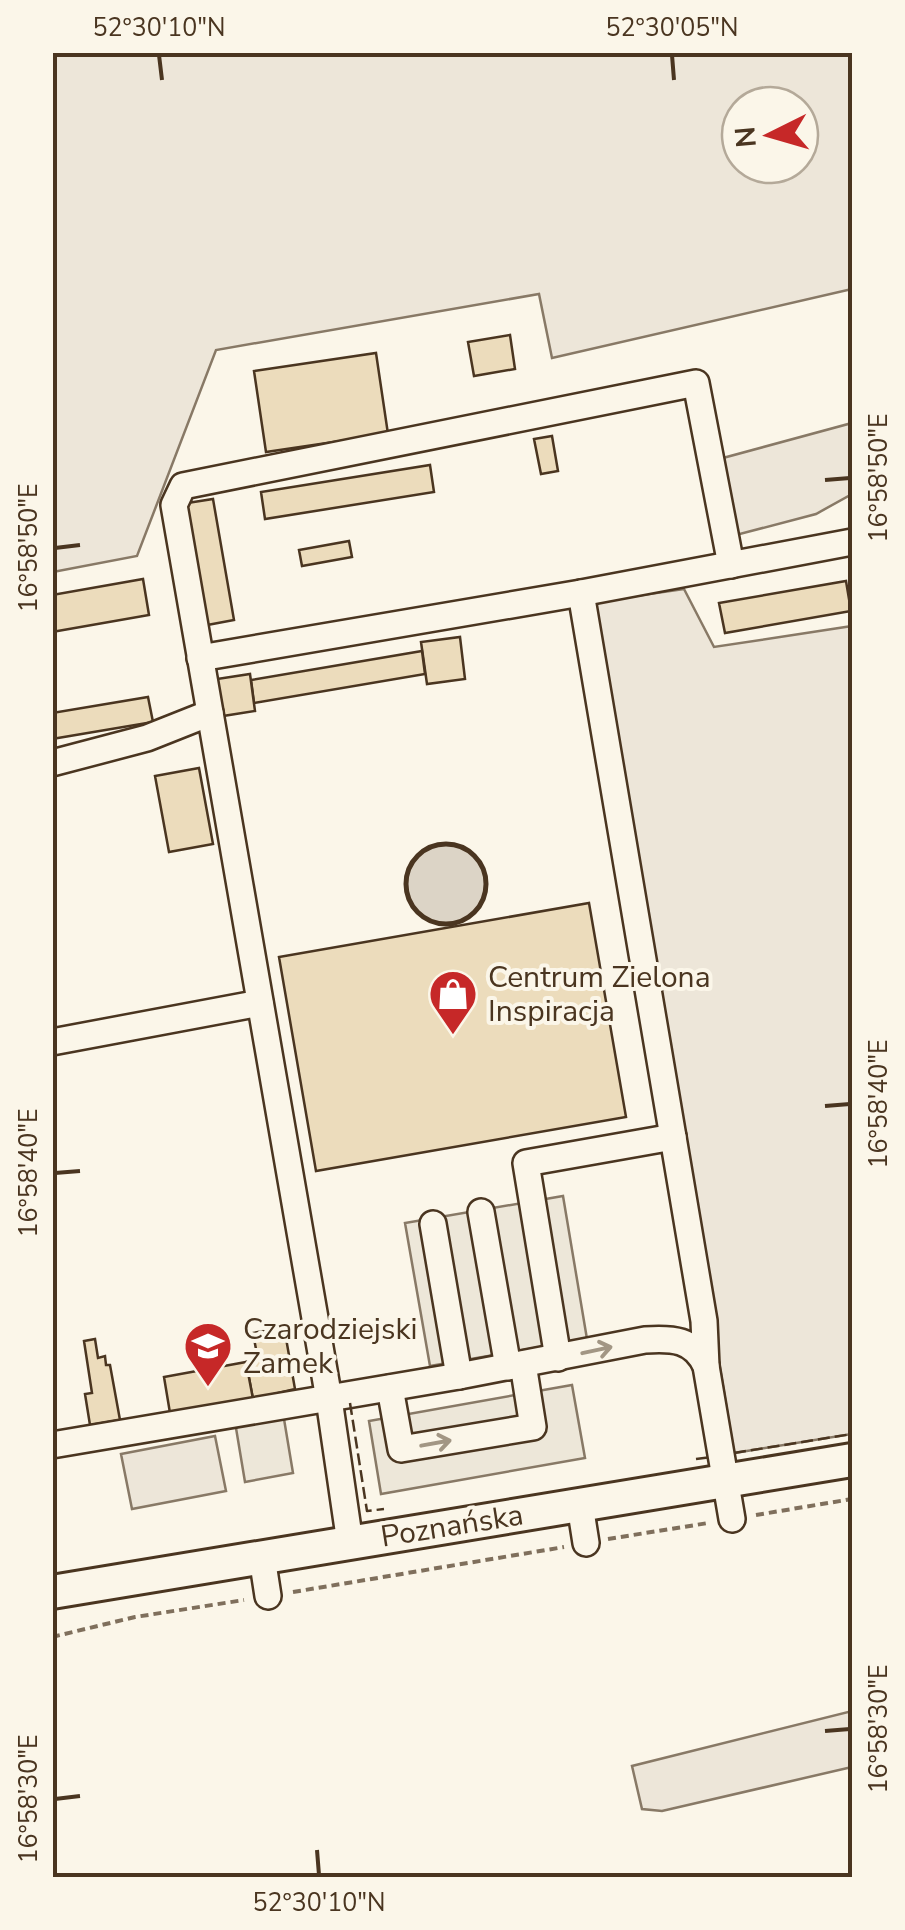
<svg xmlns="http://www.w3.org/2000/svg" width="905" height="1930" font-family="'Nunito Sans',sans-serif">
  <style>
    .green { fill: #ede6d9; stroke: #887966; stroke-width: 2.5; fill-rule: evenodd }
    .parking { fill: #ede7d9; stroke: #887966; stroke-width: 2.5 }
    .water { fill: #dcd4c6; stroke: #887966; stroke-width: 2.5 }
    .building { fill: #ecdcbc; stroke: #4a3520; stroke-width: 2.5 }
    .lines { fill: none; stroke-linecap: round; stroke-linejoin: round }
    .minor-casing { stroke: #4a3520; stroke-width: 30 }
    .major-casing { stroke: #4a3520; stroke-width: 38 }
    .path { stroke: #7f6f5c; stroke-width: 4; stroke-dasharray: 8 5; stroke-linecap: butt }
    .minor { stroke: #fbf6e9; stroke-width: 25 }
    .major { stroke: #fbf6e9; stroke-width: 32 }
    .fence { stroke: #4a3520; stroke-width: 2.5; stroke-dasharray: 12 5; stroke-linecap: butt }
    .wall { stroke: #4a3520; stroke-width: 5 }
    .oneway { stroke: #a29684 }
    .ticks { fill: none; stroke: #4a3520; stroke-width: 4 }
    .labels { text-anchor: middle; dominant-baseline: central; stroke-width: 8; stroke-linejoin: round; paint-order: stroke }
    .poi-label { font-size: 30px; fill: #4a3520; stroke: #fbf6e9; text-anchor: start }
    .street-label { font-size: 30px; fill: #4a3520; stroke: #fbf6e9 }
    .neatline { fill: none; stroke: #4a3520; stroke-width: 4 }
    .ticks-label { font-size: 25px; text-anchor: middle; fill: #4a3520 }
  </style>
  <rect width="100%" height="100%" fill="#fbf6e9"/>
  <g class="green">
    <path d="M53 52 852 53V289L552 358 539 294 216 350 137 556 53 572ZM800 105V165H740V105Z"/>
    <polygon points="852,423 852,494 816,514 736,535 723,458"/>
    <polygon points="684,589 714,647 852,626 852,1434 734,1453 594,602"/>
    <polygon points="215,1436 226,1491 132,1509 121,1454"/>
    <polygon points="852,1711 852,1767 662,1811 642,1809 632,1766"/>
  </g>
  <g class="parking">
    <polygon points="563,1196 587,1339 430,1366 405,1223"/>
    <polygon points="572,1385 585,1458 381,1494 369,1421"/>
    <polygon points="283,1413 293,1473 245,1482 235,1422"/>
  </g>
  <circle class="water" cx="446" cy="884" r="40"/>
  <g class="building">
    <polygon points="510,335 515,369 474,376 468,342"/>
    <polygon points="376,353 388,434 266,452 254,371"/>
    <polygon points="552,436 558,471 541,474 534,439"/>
    <polygon points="430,465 434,492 265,519 261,492"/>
    <polygon points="213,499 234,620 202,626 181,504"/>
    <polygon points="349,541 352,557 302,566 299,550"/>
    <polygon points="143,579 149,615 52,632 52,595"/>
    <polygon points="846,581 851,611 725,633 719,603"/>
    <polygon points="460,637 465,679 427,684 421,642"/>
    <polygon points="422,651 425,674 254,703 251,680"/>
    <polygon points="250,674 255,711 223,716 217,679"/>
    <polygon points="148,697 153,722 52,739 52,713"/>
    <polygon points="199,768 213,844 169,852 155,776"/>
    <polygon points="589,903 626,1117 316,1171 279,957"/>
    <polygon points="284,1327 295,1389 253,1399 246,1362 258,1360 253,1333"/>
    <polygon points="95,1339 98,1358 105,1356 106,1365 110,1365 120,1420 90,1425 85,1394 92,1393 84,1341"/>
    <polygon points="246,1362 253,1399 170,1413 164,1377"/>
  </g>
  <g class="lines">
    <g class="minor-casing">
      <g id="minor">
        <polyline points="581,593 673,1137"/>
        <polyline points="200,658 581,593 852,542"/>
        <polyline points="52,763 147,738 210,713"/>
        <polyline points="52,1042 260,1003"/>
        <polyline points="481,1212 508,1367"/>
        <polyline points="433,1224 459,1376"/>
        <polyline points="558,1358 526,1163 673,1137 704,1321 706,1366"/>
        <polyline points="390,1388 401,1449 533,1427 523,1364"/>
        <path d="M52 1445 459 1376 645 1340C672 1338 694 1339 706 1366L732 1519"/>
        <polyline points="580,1505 586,1543"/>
        <polyline points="350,1543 329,1399 174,505 183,486 696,383 731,565"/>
        <polyline points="262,1557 268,1596"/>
      </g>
    </g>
    <g class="major-casing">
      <polyline id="major" points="52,1592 852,1460"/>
    </g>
    <g class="path">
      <polyline points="756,1515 852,1499"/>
      <polyline points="608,1539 708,1523"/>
      <polyline points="293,1592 564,1547"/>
      <polyline points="52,1637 135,1617 244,1600"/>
    </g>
    <use href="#minor" class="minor"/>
    <use href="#major" class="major"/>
    <g class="fence">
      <polyline points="350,1403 367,1511 384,1509"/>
      <polyline points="734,1453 852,1434"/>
      <polyline points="696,1459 712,1457"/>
    </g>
    <circle class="wall" cx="446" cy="884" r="40"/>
  </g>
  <defs><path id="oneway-shaft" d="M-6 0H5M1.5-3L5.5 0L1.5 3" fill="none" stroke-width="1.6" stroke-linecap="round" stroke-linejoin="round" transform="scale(2.5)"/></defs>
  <g class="oneway">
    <use href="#oneway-shaft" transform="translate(597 1350) rotate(-12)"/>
    <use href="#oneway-shaft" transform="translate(436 1443) rotate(-10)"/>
  </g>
  <path class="ticks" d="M159 55 162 80M672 55 674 80M825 480 850 478M55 548 80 545M825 1106 850 1104M55 1173 80 1171M825 1731 850 1729M55 1799 80 1796M317 1850 319 1875"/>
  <defs>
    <g id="shop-pin" transform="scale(2.5)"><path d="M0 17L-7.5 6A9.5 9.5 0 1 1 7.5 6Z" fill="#c62828" stroke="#fbf6e9"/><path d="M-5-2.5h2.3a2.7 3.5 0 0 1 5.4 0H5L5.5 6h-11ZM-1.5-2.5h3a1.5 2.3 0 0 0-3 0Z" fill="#fff"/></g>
    <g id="school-pin" transform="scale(2.5)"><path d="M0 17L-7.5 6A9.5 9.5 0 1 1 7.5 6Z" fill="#c62828" stroke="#fbf6e9"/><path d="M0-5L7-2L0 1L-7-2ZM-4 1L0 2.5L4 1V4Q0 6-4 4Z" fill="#fff"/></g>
  </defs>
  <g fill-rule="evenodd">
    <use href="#shop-pin" x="453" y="994"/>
    <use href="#school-pin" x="208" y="1346"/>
  </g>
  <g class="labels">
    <g class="poi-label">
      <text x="488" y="977">Centrum Zielona<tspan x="488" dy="34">Inspiracja</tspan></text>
      <text x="243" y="1329">Czarodziejski<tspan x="243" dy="34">Zamek</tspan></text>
    </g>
    <g class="street-label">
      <text transform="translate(452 1526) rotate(-9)">Poznańska</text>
    </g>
  </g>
  <rect width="905" height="1930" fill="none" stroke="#fbf6e9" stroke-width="110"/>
  <g transform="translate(770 135) rotate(265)"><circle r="48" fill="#fbf6e9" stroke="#b4a999" stroke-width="2.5"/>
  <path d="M0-8L18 38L0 25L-18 38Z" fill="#c62828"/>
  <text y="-15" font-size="28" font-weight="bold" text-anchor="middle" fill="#4a3520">N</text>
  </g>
  <rect x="55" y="55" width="795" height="1820" class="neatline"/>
  <g class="ticks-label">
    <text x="159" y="36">52°30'10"N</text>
    <text x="672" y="36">52°30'05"N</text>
    <text transform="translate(878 478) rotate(-90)" y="9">16°58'50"E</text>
    <text transform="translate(28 548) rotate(-90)" y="9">16°58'50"E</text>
    <text transform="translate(878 1104) rotate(-90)" y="9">16°58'40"E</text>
    <text transform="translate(28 1173) rotate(-90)" y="9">16°58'40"E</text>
    <text transform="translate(878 1729) rotate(-90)" y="9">16°58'30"E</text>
    <text transform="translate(28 1799) rotate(-90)" y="9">16°58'30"E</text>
    <text x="319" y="1911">52°30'10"N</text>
  </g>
</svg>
